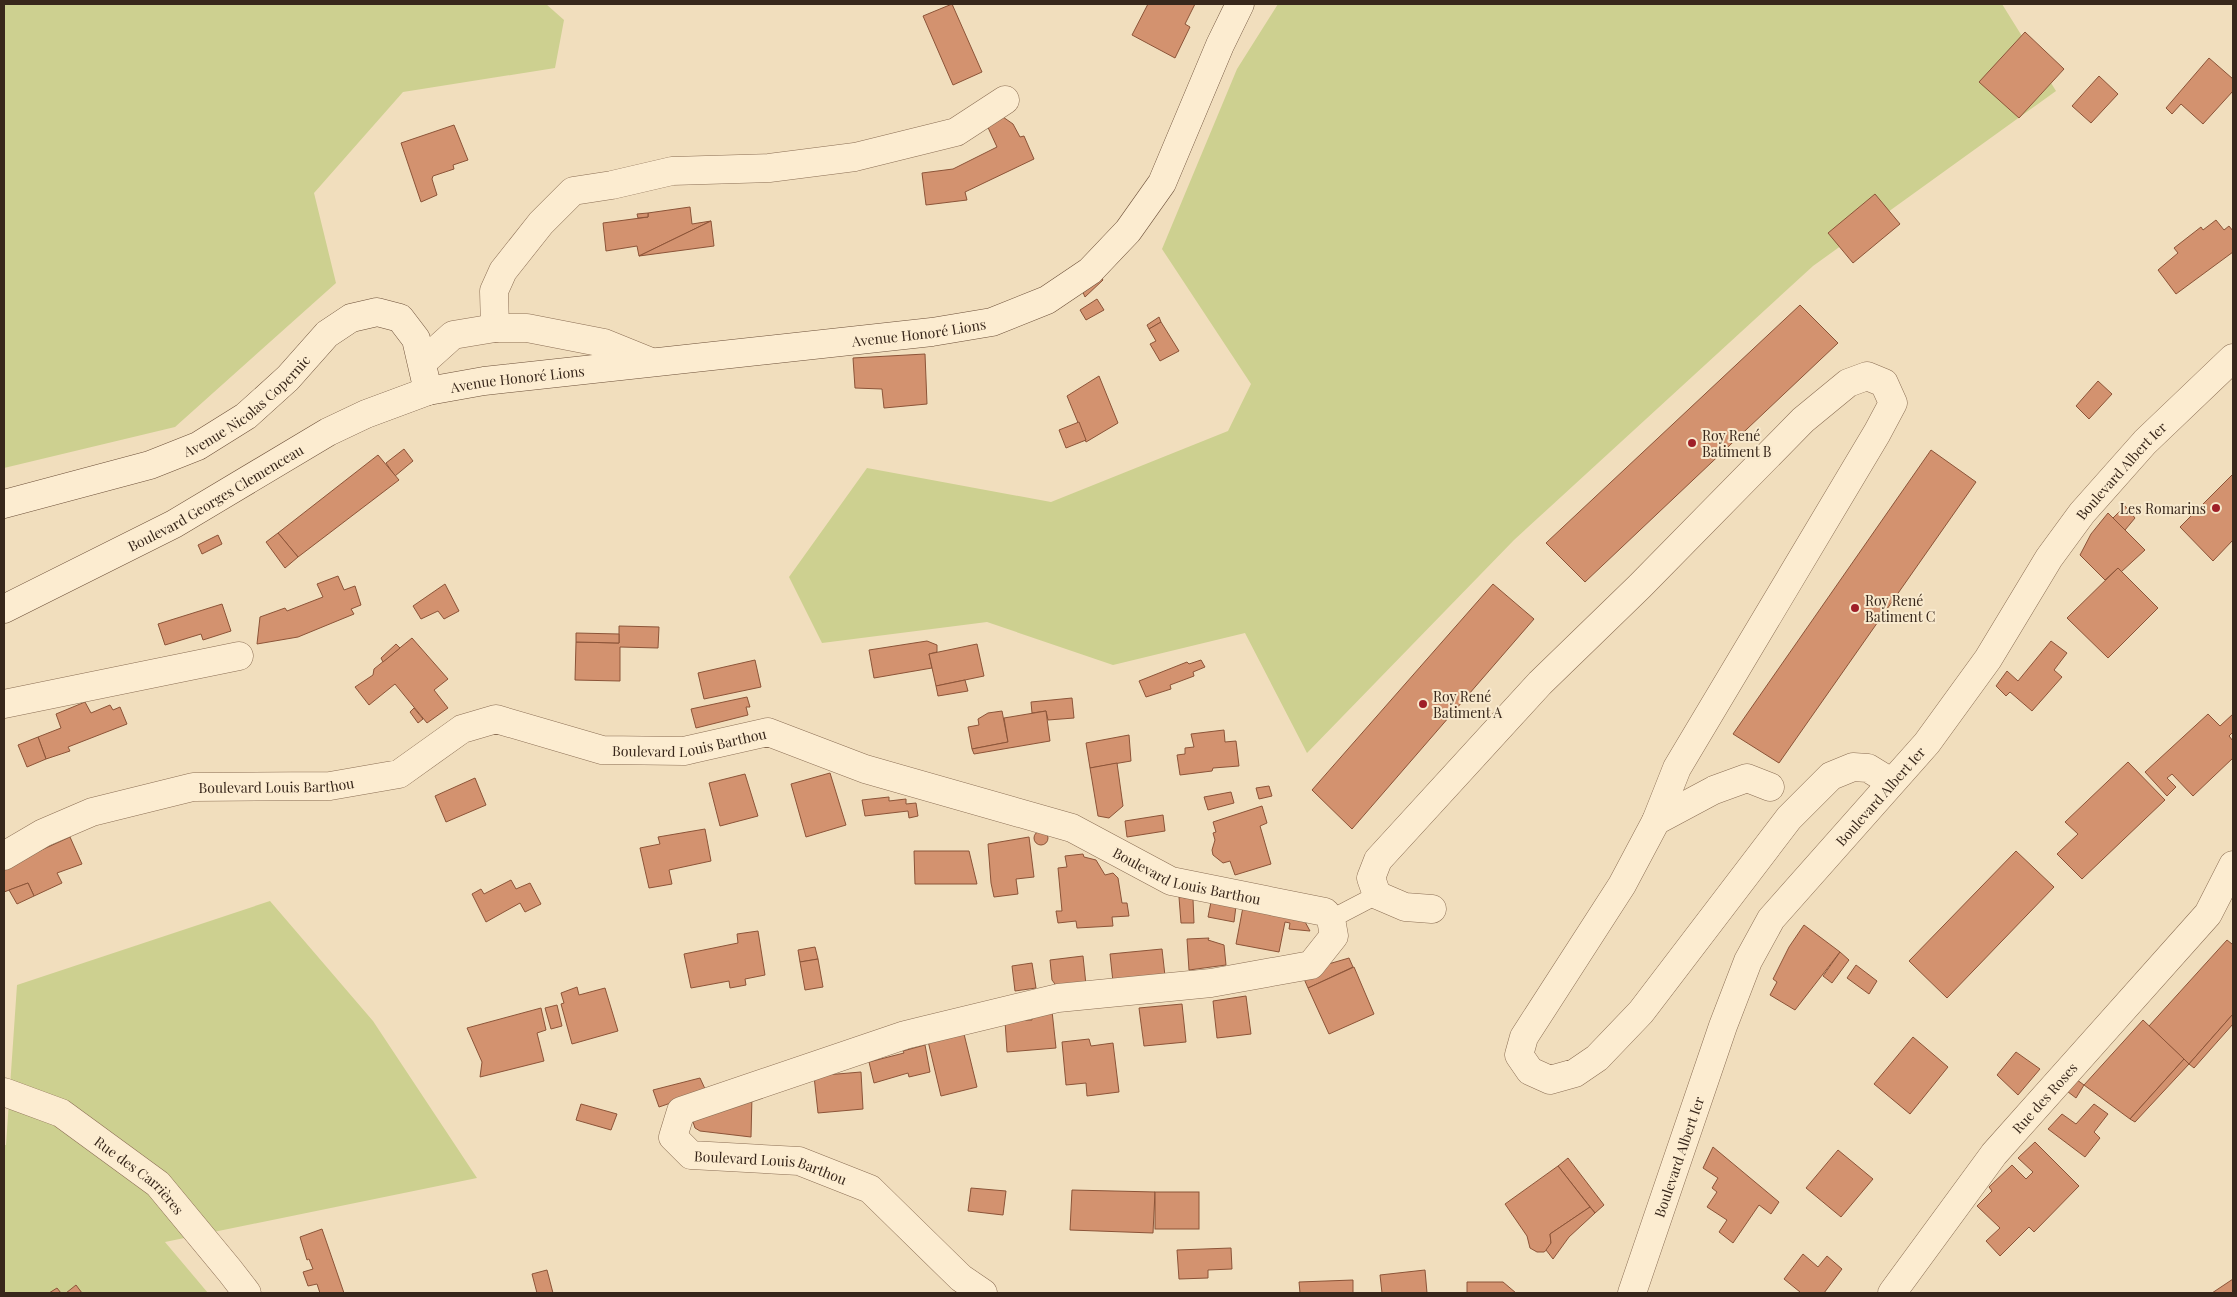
<svg xmlns="http://www.w3.org/2000/svg" width="2237" height="1297" font-family="'Playfair Display',serif">
  <style>
    .green { fill: #cdd090 }
    .building { fill: #d3926f; stroke: #8c5438 }
    .lines { fill: none; stroke-linecap: round; stroke-linejoin: round }
    .lane-casing { stroke: #8b6e54; stroke-width: 19 }
    .street-casing { stroke: #8b6e54; stroke-width: 29 }
    .secondary-casing { stroke: #6c4f38; stroke-width: 29 }
    .lane { stroke: #fcecd0; stroke-width: 18 }
    .street { stroke: #fcecd0; stroke-width: 28 }
    .secondary { stroke: #fcecd0; stroke-width: 28 }
    .poi-dot { fill: #9f1f28; stroke: #f8e9cd; stroke-width: 2 }
    .labels { text-anchor: middle; dominant-baseline: central; stroke-width: 4; stroke-linejoin: round; paint-order: stroke }
    .street-label { font-size: 14px; fill: #38271b; stroke: #f8e9cd }
    .poi-label { font-size: 14px; fill: #38271b; stroke: #f8e9cd; text-anchor: start }
  </style>
  <rect width="100%" height="100%" fill="#f1debd"/>
  <g class="green">
    <polygon points="4,4 546,4 564,20 555,68 403,92 314,193 336,283 175,427 4,468"/>
    <polygon points="1278,4 2002,4 2056,91 1813,266 1514,540 1307,753 1245,633 1113,665 987,622 822,643 789,577 867,468 1051,502 1228,431 1251,384 1162,249 1237,69"/>
    <polygon points="270,901 373,1021 477,1178 165,1242 208,1293 4,1293 4,1145 6,1145 17,985"/>
  </g>
  <g class="building">
    <polygon points="952,4 982,72 953,85 923,16"/>
    <polygon points="1148,4 1195,4 1185,24 1190,27 1175,58 1132,35"/>
    <polygon points="2025,32 2064,69 2019,118 1979,82"/>
    <polygon points="2209,58 2233,79 2233,91 2203,124 2181,104 2172,114 2166,108"/>
    <polygon points="2099,76 2118,94 2091,123 2072,106"/>
    <polygon points="1003,117 1013,124 1020,137 1024,136 1034,159 965,192 967,200 926,205 922,173 953,169 997,147 985,121"/>
    <polygon points="454,125 468,160 453,165 454,169 433,176 432,179 437,195 421,202 401,143"/>
    <polygon points="1875,194 1900,224 1853,263 1828,233"/>
    <polygon points="690,207 692,224 711,221 639,256 637,246 606,251 603,223 648,217 648,213"/>
    <polygon points="648,213 648,217 638,218 637,214"/>
    <polygon points="2216,220 2224,230 2229,226 2233,231 2233,252 2176,294 2158,270 2178,253 2174,248 2201,227 2203,230"/>
    <polygon points="711,221 714,246 639,256"/>
    <polygon points="1098,273 1103,280 1085,297 1081,288"/>
    <polygon points="1097,299 1104,310 1086,320 1080,310"/>
    <polygon points="1800,305 1838,343 1585,582 1546,543"/>
    <polygon points="1159,317 1161,322 1149,329 1147,325"/>
    <polygon points="1161,322 1179,351 1160,361 1150,344 1156,341 1149,329"/>
    <polygon points="925,354 927,404 884,408 882,389 855,388 853,358"/>
    <polygon points="1099,376 1118,423 1086,442 1067,396"/>
    <polygon points="2098,381 2112,394 2089,419 2076,406"/>
    <polygon points="1079,422 1086,440 1066,448 1059,430"/>
    <polygon points="404,449 413,461 395,476 386,463"/>
    <polygon points="1931,450 1976,482 1779,763 1733,734"/>
    <polygon points="378,455 399,480 298,557 278,533"/>
    <polygon points="2233,474 2233,540 2213,561 2180,527"/>
    <polygon points="2125,506 2135,518 2125,530 2113,518"/>
    <polygon points="2108,513 2145,550 2121,572 2118,568 2105,580 2080,555 2091,534"/>
    <polygon points="278,533 298,557 285,568 266,542"/>
    <polygon points="218,535 222,544 202,554 198,545"/>
    <polygon points="2118,568 2158,608 2108,658 2067,618"/>
    <polygon points="338,576 344,590 355,586 361,605 351,609 354,614 298,637 257,644 260,617 285,608 287,611 323,597 317,584"/>
    <polygon points="445,584 459,611 444,619 438,611 421,619 413,606"/>
    <polygon points="1493,584 1534,619 1352,829 1312,790"/>
    <polygon points="222,604 231,631 203,640 201,634 165,645 158,624"/>
    <polygon points="619,626 659,627 658,648 620,647 620,681 575,680 576,642 619,643"/>
    <polygon points="576,633 619,634 619,643 576,642"/>
    <polygon points="412,638 448,679 434,690 448,708 427,723 395,684 369,705 355,687 373,675 374,669"/>
    <polygon points="927,641 937,645 937,652 929,654 932,668 874,678 869,650"/>
    <polygon points="2051,641 2067,653 2054,670 2062,677 2032,711 2010,692 2006,696 1996,686 2007,671 2018,681"/>
    <polygon points="396,644 400,648 383,662 381,658"/>
    <polygon points="977,644 984,676 936,686 929,654"/>
    <polygon points="755,660 761,687 704,699 698,673"/>
    <polygon points="1201,660 1205,667 1193,672 1194,676 1170,685 1171,689 1146,697 1139,681 1187,662 1189,664"/>
    <polygon points="965,680 968,691 938,696 936,686"/>
    <polygon points="747,697 750,707 746,707 748,715 696,728 691,709"/>
    <polygon points="1072,698 1074,718 1048,720 1046,711 1032,713 1031,702"/>
    <polygon points="85,702 91,713 110,705 113,710 120,707 127,724 68,747 70,751 46,759 38,737 61,728 56,714"/>
    <polygon points="414,708 423,719 418,723 410,712"/>
    <polygon points="1002,711 1008,742 972,749 968,727 979,725 978,719 988,713"/>
    <polygon points="1046,711 1050,741 974,754 972,749 1008,742 1004,718"/>
    <polygon points="2208,714 2220,726 2233,714 2233,732 2229,736 2233,741 2233,758 2193,796 2172,774 2167,778 2176,787 2167,796 2145,772"/>
    <polygon points="1224,730 1225,742 1236,741 1239,766 1213,768 1212,771 1180,775 1177,755 1185,754 1185,748 1194,747 1191,734"/>
    <polygon points="1129,735 1131,761 1090,768 1086,743"/>
    <polygon points="38,737 46,759 27,767 18,745"/>
    <polygon points="2128,762 2165,800 2082,879 2057,854 2078,834 2065,822"/>
    <polygon points="1117,763 1123,806 1109,818 1098,816 1090,768"/>
    <polygon points="830,773 846,825 806,837 791,784"/>
    <polygon points="745,774 758,816 720,826 709,783"/>
    <polygon points="475,778 486,805 446,822 435,796"/>
    <polygon points="1269,786 1272,796 1259,799 1256,788"/>
    <polygon points="1231,792 1234,803 1208,810 1204,797"/>
    <polygon points="889,797 889,801 906,799 906,804 916,803 918,816 909,818 908,811 865,816 862,800"/>
    <polygon points="1262,806 1267,823 1260,826 1271,864 1235,875 1230,861 1223,863 1213,855 1212,850 1215,840 1213,833 1216,832 1213,822"/>
    <polygon points="1163,815 1165,831 1127,837 1125,821"/>
    <polygon points="705,829 711,861 669,870 672,884 649,888 640,848 660,844 658,837"/>
    <circle cx="1041" cy="838" r="7"/>
    <polygon points="70,837 82,864 57,873 62,883 34,896 28,883 4,892 4,867"/>
    <polygon points="1029,837 1034,877 1016,879 1018,894 994,897 991,883 988,844"/>
    <polygon points="914,851 969,851 977,884 915,884"/>
    <polygon points="2016,851 2054,887 1947,998 1909,961"/>
    <polygon points="1083,854 1084,857 1096,860 1105,875 1113,873 1118,878 1122,903 1127,903 1129,916 1112,917 1113,926 1077,928 1076,921 1058,923 1056,911 1062,911 1058,868 1067,867 1065,856"/>
    <polygon points="511,880 516,889 530,883 541,904 525,912 520,903 486,922 472,894 481,889 484,894"/>
    <polygon points="28,883 34,896 17,904 9,890"/>
    <polygon points="1179,897 1193,899 1194,923 1181,923"/>
    <polygon points="1211,902 1236,906 1234,922 1208,917"/>
    <polygon points="1243,907 1303,918 1310,931 1289,929 1290,923 1285,922 1279,952 1236,944"/>
    <polygon points="1804,925 1840,952 1795,1010 1770,995 1777,982 1773,979 1789,947"/>
    <polygon points="758,931 765,975 745,979 746,985 730,988 729,981 691,988 684,954 738,943 737,934"/>
    <polygon points="1209,938 1208,940 1224,945 1226,965 1189,970 1187,939"/>
    <polygon points="2227,940 2232,944 2233,943 2233,1014 2189,1064 2149,1026"/>
    <polygon points="815,947 818,959 800,962 798,950"/>
    <polygon points="1162,949 1165,976 1113,982 1110,954"/>
    <polygon points="1840,952 1849,960 1832,983 1823,976"/>
    <polygon points="1083,956 1086,985 1058,988 1052,980 1050,960"/>
    <polygon points="1349,958 1353,967 1308,988 1301,972"/>
    <polygon points="818,959 823,987 805,990 800,962"/>
    <polygon points="1032,963 1036,988 1015,991 1012,966"/>
    <polygon points="1856,965 1877,981 1869,994 1847,978"/>
    <polygon points="1354,967 1374,1014 1329,1034 1308,988"/>
    <polygon points="577,987 579,995 605,988 618,1031 572,1044 561,1004 564,1003 561,993"/>
    <polygon points="1246,996 1251,1034 1217,1038 1213,1001"/>
    <polygon points="1182,1004 1186,1042 1144,1046 1139,1008"/>
    <polygon points="557,1005 562,1026 551,1029 545,1008"/>
    <polygon points="541,1008 546,1030 537,1033 544,1061 480,1077 482,1062 467,1028"/>
    <polygon points="1052,1011 1056,1048 1007,1052 1005,1021 1032,1020 1032,1014"/>
    <polygon points="2233,1014 2233,1024 2194,1068 2189,1064"/>
    <polygon points="2143,1020 2184,1059 2130,1119 2084,1085"/>
    <polygon points="964,1034 977,1087 941,1096 928,1041"/>
    <polygon points="1913,1037 1948,1067 1910,1114 1874,1084"/>
    <polygon points="1089,1039 1091,1046 1113,1043 1119,1092 1087,1096 1086,1083 1066,1085 1062,1042"/>
    <polygon points="925,1045 930,1072 909,1077 908,1073 874,1083 869,1062 904,1053 903,1051"/>
    <polygon points="2016,1052 2040,1069 2018,1095 1997,1075"/>
    <polygon points="2184,1059 2189,1064 2135,1122 2130,1119"/>
    <polygon points="861,1072 863,1109 818,1113 814,1076"/>
    <polygon points="2069,1074 2084,1085 2076,1098 2059,1085"/>
    <polygon points="700,1078 706,1091 659,1107 653,1090"/>
    <polygon points="752,1096 751,1137 700,1131 695,1128 693,1122 697,1115"/>
    <polygon points="581,1104 617,1114 611,1130 576,1120"/>
    <polygon points="2094,1104 2108,1114 2094,1132 2100,1138 2085,1157 2048,1129 2062,1114 2076,1124"/>
    <polygon points="2035,1142 2079,1186 2034,1232 2029,1227 2000,1256 1986,1241 2000,1228 1977,1206 1992,1191 1989,1187 2012,1165 2026,1179 2033,1172 2018,1158"/>
    <polygon points="1713,1147 1779,1202 1771,1214 1759,1205 1733,1243 1719,1232 1727,1220 1707,1207 1717,1192 1712,1188 1718,1178 1703,1168"/>
    <polygon points="1838,1150 1873,1179 1841,1217 1806,1188"/>
    <polygon points="1568,1158 1604,1205 1595,1213 1558,1166"/>
    <polygon points="1558,1166 1590,1207 1550,1234 1551,1243 1549,1248 1544,1252 1537,1252 1530,1248 1527,1236 1505,1204"/>
    <polygon points="971,1188 1006,1191 1003,1215 968,1211"/>
    <polygon points="1072,1190 1155,1192 1153,1233 1070,1230"/>
    <rect x="1155" y="1192" width="44" height="37"/>
    <polygon points="1590,1207 1595,1213 1569,1237 1553,1259 1546,1250 1551,1243 1550,1234"/>
    <polygon points="322,1229 344,1293 320,1293 317,1284 308,1286 303,1272 313,1269 309,1259 307,1260 300,1237"/>
    <polygon points="1231,1248 1232,1269 1208,1270 1208,1278 1179,1279 1177,1250"/>
    <polygon points="1803,1254 1818,1267 1827,1256 1842,1269 1824,1293 1798,1293 1800,1292 1784,1279"/>
    <polygon points="547,1270 553,1293 537,1293 532,1274"/>
    <polygon points="1425,1270 1427,1293 1382,1293 1380,1275"/>
    <polygon points="2233,1279 2233,1293 2212,1293"/>
    <polygon points="1353,1280 1353,1293 1300,1293 1299,1282"/>
    <polygon points="1467,1282 1503,1282 1516,1293 1467,1293"/>
    <polygon points="76,1285 82,1293 66,1293"/>
    <polygon points="57,1288 61,1293 49,1293"/>
  </g>
  <g class="lines">
    <g class="lane-casing">
      <polyline id="lane" points="1331,919 1377,895"/>
    </g>
    <g class="street-casing">
      <g id="street">
        <polyline points="495,328 494,291 503,271 541,223 573,191 612,185 672,171 769,168 855,157 956,132 1005,100"/>
        <polyline points="423,362 453,335 495,328 527,328 604,343 651,362"/>
        <polyline points="4,704 239,656"/>
        <polyline points="1656,821 1714,790 1747,778 1770,787"/>
        <path id="s1" d="M4 856 43 833 92 812 193 787 330 786 399 774 462 729 496 719 602 750 684 751 768 732 865 769 1072 828 1171 881 1325 912 1331 919 1334 936 1311 965 1211 983 1058 998 905 1035 681 1111 673 1137 691 1155 799 1161 870 1189 961 1278 983 1293"/>
        <polyline points="1432,909 1405,907 1377,895 1371,878 1378,860 1540,683 1640,586 1803,420 1848,383 1867,376 1884,383 1893,403 1877,433 1677,768 1656,821 1622,885 1524,1037 1519,1055 1530,1071 1550,1080 1575,1073 1597,1058 1641,1012 1789,818 1831,776 1853,767 1868,768 1891,782"/>
        <path id="s2" d="M4 1092 61 1113 158 1184 230 1271 247 1293"/>
        <path id="s3" d="M1632 1293 1723 1026 1748 961 1771 919 1927 743 1988 659 2049 558 2082 513 2145 442 2233 358"/>
        <path id="s4" d="M1892 1293 1994 1154 2208 914 2233 865"/>
      </g>
    </g>
    <g class="secondary-casing">
      <g id="secondary">
        <path id="s5" d="M4 504 150 465 198 446 246 416 288 378 327 334 351 318 377 312 400 318 416 339 428 391"/>
        <path id="s6" d="M4 609 174 524 328 432 366 414 428 391 484 381 932 332 992 322 1047 300 1090 271 1128 231 1162 183 1220 45 1240 4"/>
      </g>
    </g>
    <use href="#lane" class="lane"/>
    <use href="#street" class="street"/>
    <use href="#secondary" class="secondary"/>
  </g>
  <g class="poi-dot">
    <circle cx="1692" cy="443" r="5"/>
    <circle cx="2216" cy="508" r="5"/>
    <circle cx="1855" cy="608" r="5"/>
    <circle cx="1423" cy="704" r="5"/>
  </g>
  <g class="labels">
    <g class="street-label">
      <text stroke="none"><textPath href="#s6" startOffset="972">Avenue Honoré Lions</textPath></text>
      <text stroke="none"><textPath href="#s6" startOffset="568">Avenue Honoré Lions</textPath></text>
      <text stroke="none"><textPath href="#s5" startOffset="266">Avenue Nicolas Copernic</textPath></text>
      <text stroke="none"><textPath href="#s3" startOffset="970">Boulevard Albert Ier</textPath></text>
      <text stroke="none"><textPath href="#s6" startOffset="239">Boulevard Georges Clemenceau</textPath></text>
      <text stroke="none"><textPath href="#s1" startOffset="721">Boulevard Louis Barthou</textPath></text>
      <text stroke="none"><textPath href="#s1" startOffset="286">Boulevard Louis Barthou</textPath></text>
      <text stroke="none"><textPath href="#s3" startOffset="564">Boulevard Albert Ier</textPath></text>
      <text stroke="none"><textPath href="#s1" startOffset="1246">Boulevard Louis Barthou</textPath></text>
      <text stroke="none"><textPath href="#s4" startOffset="248">Rue des Roses</textPath></text>
      <text stroke="none"><textPath href="#s3" startOffset="144">Boulevard Albert Ier</textPath></text>
      <text stroke="none"><textPath href="#s1" startOffset="2236">Boulevard Louis Barthou</textPath></text>
      <text stroke="none"><textPath href="#s2" startOffset="161">Rue des Carrières</textPath></text>
    </g>
    <g class="poi-label">
      <text x="1702" y="435">Roy René<tspan x="1702" dy="16">Batiment B</tspan></text>
      <text x="2206" y="508" text-anchor="end">Les Romarins</text>
      <text x="1865" y="600">Roy René<tspan x="1865" dy="16">Batiment C</tspan></text>
      <text x="1433" y="696">Roy René<tspan x="1433" dy="16">Batiment A</tspan></text>
    </g>
  </g>
  <rect width="2237" height="1297" fill="none" stroke="#38271b" stroke-width="10"/>
</svg>
